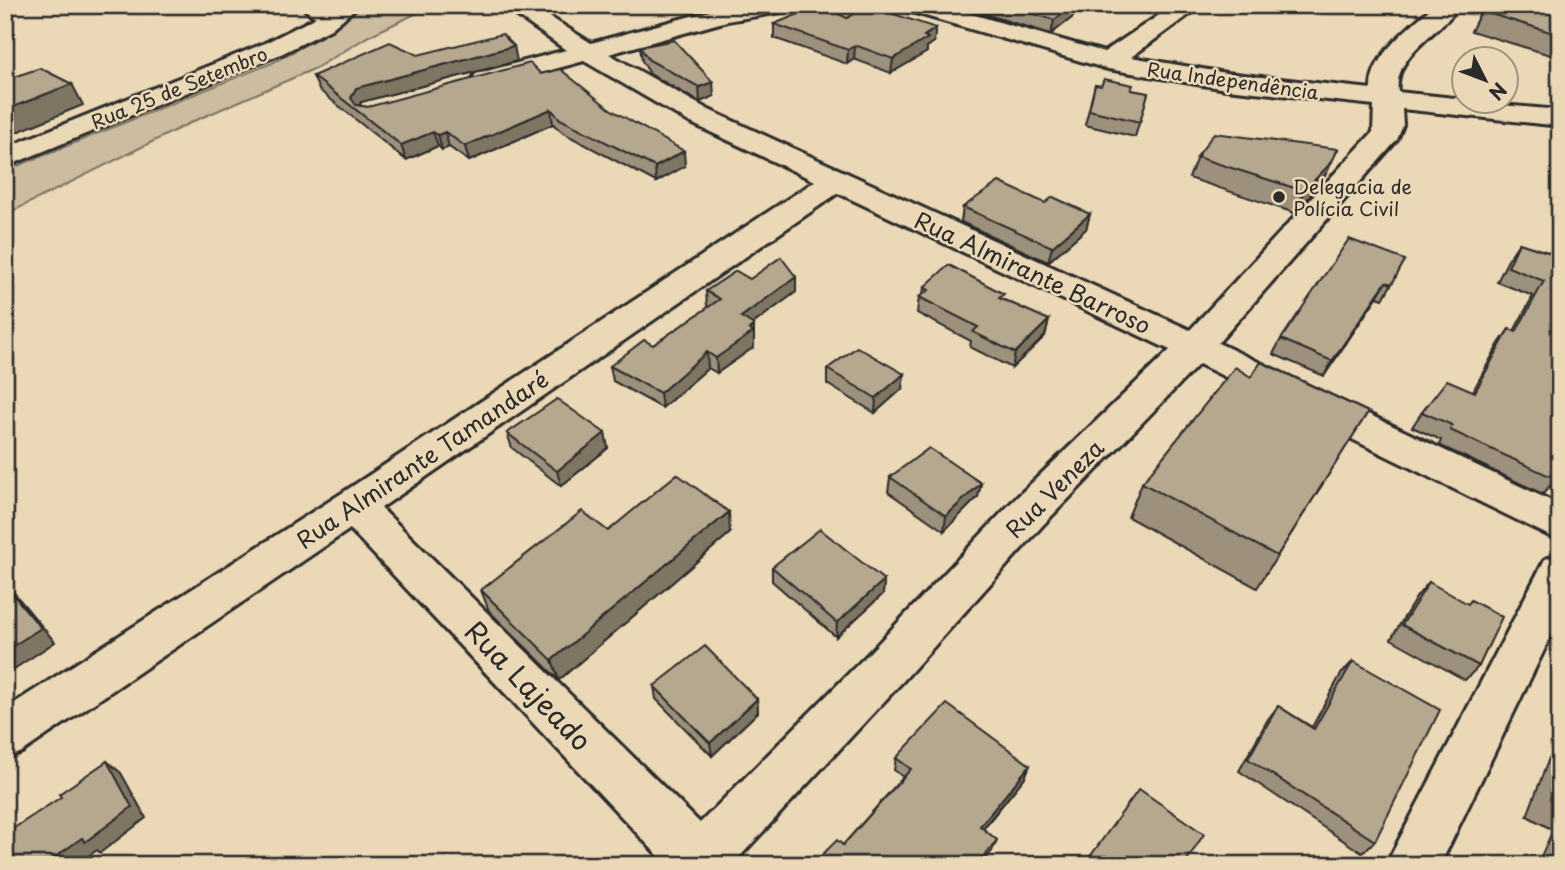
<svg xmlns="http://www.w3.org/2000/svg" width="1565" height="870" font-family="'Playpen Sans',sans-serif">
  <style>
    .green { fill: #ccbca0; stroke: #7c7466; stroke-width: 2 }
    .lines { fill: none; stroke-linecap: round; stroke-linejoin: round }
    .minor-casing { stroke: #2b2b2b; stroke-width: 6 }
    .major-casing { stroke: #2b2b2b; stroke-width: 6 }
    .minor { fill: #ebd8b6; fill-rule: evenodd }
    .major { fill: #ebd8b6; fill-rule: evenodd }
    .wall { fill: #9d907b; stroke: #2b2b2b; stroke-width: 2 }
    .shaded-wall { fill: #7f7564; stroke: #2b2b2b; stroke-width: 2 }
    .building { fill: #b6a78f; stroke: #2b2b2b; stroke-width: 2 }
    .poi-dot { fill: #2b2b2b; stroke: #ebd8b6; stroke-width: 2.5 }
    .labels { text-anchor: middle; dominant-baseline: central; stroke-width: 5; stroke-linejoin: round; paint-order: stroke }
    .far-street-label { font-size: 19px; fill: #2b2b2b; stroke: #ebd8b6 }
    .far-poi-label { font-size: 19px; fill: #2b2b2b; stroke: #ebd8b6; text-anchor: start }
    .street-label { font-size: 23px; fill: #2b2b2b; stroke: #ebd8b6 }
    .near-street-label { font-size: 28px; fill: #2b2b2b; stroke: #ebd8b6 }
  </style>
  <rect width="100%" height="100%" fill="#ebd8b6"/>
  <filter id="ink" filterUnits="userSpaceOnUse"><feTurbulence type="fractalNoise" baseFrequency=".0143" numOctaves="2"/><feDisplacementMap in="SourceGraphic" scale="14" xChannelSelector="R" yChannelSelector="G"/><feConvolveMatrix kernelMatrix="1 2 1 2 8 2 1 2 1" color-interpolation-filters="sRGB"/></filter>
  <g filter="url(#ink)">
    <polygon class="green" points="364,5 434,5 369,36 316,68 194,121 5,215 5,171 272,63 322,36"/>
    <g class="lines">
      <g class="minor-casing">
        <g id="minor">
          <path d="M301 5H332L345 15 342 20C328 24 310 17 301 5Z"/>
          <path d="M502 5H531L591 43 725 7 797 5 793 10 727 21 609 54 709 110 1190 330 1373 132 1374 105 1226 89 1108 69 905 10 901 5H940L1104 52 1174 5H1202L1131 57 1226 73 1371 89C1370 55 1412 26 1434 5H1460C1441 33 1393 54 1398 92L1464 99V102L1560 110V126L1402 109 1403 125 1397 140 1218 343 1560 505V541L1199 364 1042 526 903 681 732 865H667L350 529 22 752 5 759V709L339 495 815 181 689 122 584 61 485 88 476 86 472 80 476 74 566 50ZM838 193 1170 350 1012 502 871 651 700 823 381 508Z"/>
          <polygon points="1560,554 1560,617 1440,865 1386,865 1545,559"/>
        </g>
      </g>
      <g class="major-casing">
        <polygon id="major" points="331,5 359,5 331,29 281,54 5,167 5,148 263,44 313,19"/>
      </g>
      <use href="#minor" class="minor"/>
      <use href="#major" class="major"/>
    </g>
    <g class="wall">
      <polygon points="958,5 1076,5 1073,17 1051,34 958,6"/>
      <polygon points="1560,5 1560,58 1471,31 1481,11"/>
      <polygon points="847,18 934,42 927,47 927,52 891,73 854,59 847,64 774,38 774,24"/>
      <polygon points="640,47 714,96 700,102 650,74 642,61"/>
      <polygon points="418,55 517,61 361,102 360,106 368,107 541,74 610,109 685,166 656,182 563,133 553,124 469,161 449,147 442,150 438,146 406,160 319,90 313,76"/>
      <polygon points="1095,85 1131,90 1148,93 1135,137 1085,125"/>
      <polygon points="1197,157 1328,170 1318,187 1295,213 1189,178"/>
      <polygon points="1045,203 1090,214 1086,229 1048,262 961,222 963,207"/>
      <polygon points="1519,243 1560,256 1556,479 1543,494 1439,445 1441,440 1412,427 1422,412 1473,391 1498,345 1509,329 1514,331 1533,296 1497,282 1509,258"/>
      <polygon points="1405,260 1383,299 1377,297 1324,376 1273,354 1281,339"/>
      <polygon points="796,277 796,292 752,324 754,340 754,347 717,373 708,368 662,408 613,381 610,366 653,345 709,307 707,306 706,291 750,279"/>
      <polygon points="924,287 1002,299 1049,320 1045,336 1012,368 970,347 971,341 917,313 919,297 923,295"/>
      <polygon points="827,369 904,374 902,389 875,413 827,384"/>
      <polygon points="1251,377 1368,412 1257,588 1128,517 1142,483"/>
      <polygon points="507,433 605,433 608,448 561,486 512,448"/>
      <polygon points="890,477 981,483 978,497 944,531 888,492"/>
      <polygon points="608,531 730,533 559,680 489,611 481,590"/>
      <polygon points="772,567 884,580 883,594 836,637 772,581"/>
      <polygon points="1429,582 1479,666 1465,680 1391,639 1417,596"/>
      <polygon points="1353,661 1375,841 1362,853 1239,771 1268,719 1278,706 1312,727 1341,674"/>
      <polygon points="654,686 757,699 758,712 712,756 656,699"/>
      <polygon points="1560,749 1560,865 1537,865 1553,830 1527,816 1549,758"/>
      <polygon points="896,758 1030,765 1025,777 983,829 992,851 981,865 812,865 843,845 903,777 894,770"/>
      <polygon points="1089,858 1184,865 1084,865"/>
    </g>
    <g class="shaded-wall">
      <polygon points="1074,5 1076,5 1073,17 1051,34 1054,20"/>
      <polygon points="936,28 934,42 927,47 927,52 891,73 893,59"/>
      <polygon points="855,45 854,59 847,64 848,50"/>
      <polygon points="514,46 517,61 361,102 357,110 351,98 356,88"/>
      <polygon points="713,82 714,96 700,102 699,87"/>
      <polygon points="72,84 83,105 5,137 5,110"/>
      <polygon points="551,109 553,124 469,161 465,146"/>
      <polygon points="433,132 438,146 406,160 401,145"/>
      <polygon points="445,132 449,147 442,150 438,135"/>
      <polygon points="1338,149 1328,170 1318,187 1295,213 1304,191"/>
      <polygon points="684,151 685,166 656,182 655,167"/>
      <polygon points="1090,214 1086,229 1048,262 1052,247"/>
      <polygon points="796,277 796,292 742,332 741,317"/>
      <polygon points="1386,282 1377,297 1324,376 1332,361"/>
      <polygon points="1049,320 1045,336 1012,368 1015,353"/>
      <polygon points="754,325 754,347 717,373 716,358"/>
      <polygon points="707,352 708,368 662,408 660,393"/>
      <polygon points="904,374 902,389 875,413 876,398"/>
      <polygon points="605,433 608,448 561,486 557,471"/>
      <polygon points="981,483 978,497 944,531 946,516"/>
      <polygon points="729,512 730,533 559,680 552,660"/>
      <polygon points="884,580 883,594 836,637 837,623"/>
      <polygon points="5,584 15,594 55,642 5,675"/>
      <polygon points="757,699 758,712 712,756 710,743"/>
      <polygon points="107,761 121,773 146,818 100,853 97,850 76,865 44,865"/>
      <polygon points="1030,765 1025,777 975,838 980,826"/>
      <polygon points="997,840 992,851 981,865 977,865"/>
    </g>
    <g class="building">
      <polygon points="821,5 847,18 867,5 936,28 924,36 928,38 893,59 855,45 848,50 774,24"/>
      <polygon points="1003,5 1074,5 1054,20"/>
      <polygon points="1488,5 1560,5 1560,35 1481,11"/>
      <polygon points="502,34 514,46 356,88 351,98 356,105 368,107 530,63 541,74 560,69 610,109 684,151 655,167 560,119 551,109 465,146 445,132 438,135 433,132 401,145 313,76 390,42 418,55"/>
      <polygon points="674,40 713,82 699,87 649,60 640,47"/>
      <polygon points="40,68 72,84 5,110 5,80"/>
      <polygon points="1104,79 1133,85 1131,90 1148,93 1140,122 1089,110 1095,85 1101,86"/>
      <polygon points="1214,133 1338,149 1328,166 1304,191 1197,157"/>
      <polygon points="999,182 1045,203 1053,197 1090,214 1052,247 963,207"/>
      <polygon points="1349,239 1405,260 1392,284 1386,282 1332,361 1281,339"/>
      <polygon points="1519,243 1560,256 1560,472 1556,479 1450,430 1452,425 1422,412 1447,380 1475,392 1509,329 1516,332 1544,281 1508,267"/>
      <polygon points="781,257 796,277 741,317 754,325 749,329 753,332 716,358 707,352 660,393 610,366 644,340 653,345 720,299 706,291 736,271 750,279"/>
      <polygon points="949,265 1004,294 999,298 1049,320 1015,353 973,332 978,327 919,297 929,290 924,287"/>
      <polygon points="857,347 904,374 876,398 827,369"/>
      <polygon points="1261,362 1368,412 1277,556 1142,483 1235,367 1251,377"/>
      <polygon points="557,399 605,433 557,471 507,433"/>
      <polygon points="929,448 981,483 946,516 890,477"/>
      <polygon points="677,474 729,512 552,660 481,590 582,511 608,531"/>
      <polygon points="820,529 884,580 837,623 772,567"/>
      <polygon points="1429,582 1468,604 1471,600 1502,617 1479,666 1402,625"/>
      <polygon points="5,585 41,628 5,651"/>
      <polygon points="705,646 757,699 710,743 654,686"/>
      <polygon points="1353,661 1440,710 1375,841 1248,759 1278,706 1314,729"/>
      <polygon points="947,704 1030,765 980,826 997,840 977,865 812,865 837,840 843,845 911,769 896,758"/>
      <polygon points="107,761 132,807 85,842 82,838 44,865 5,865 5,834 61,797 59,794"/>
      <polygon points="1560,774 1560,804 1550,799"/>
      <polygon points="1139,789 1204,834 1184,865 1097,865 1089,858"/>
      <polygon points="1560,852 1560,865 1554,865"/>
    </g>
  </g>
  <circle class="poi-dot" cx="1279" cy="197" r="7"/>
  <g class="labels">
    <g class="far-street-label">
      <text transform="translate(1233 80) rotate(8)">Rua Independência</text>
      <text transform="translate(179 87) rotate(-22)">Rua 25 de Setembro</text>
    </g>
    <g class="far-poi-label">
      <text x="1293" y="186">Delegacia de<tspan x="1293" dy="22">Polícia Civil</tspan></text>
    </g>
    <g class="street-label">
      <text transform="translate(1033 272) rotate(25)">Rua Almirante Barroso</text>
      <text transform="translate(422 459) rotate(-34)">Rua Almirante Tamandaré</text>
      <text transform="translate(1054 488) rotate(-45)">Rua Veneza</text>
    </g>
    <g class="near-street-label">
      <text transform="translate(529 685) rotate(46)">Rua Lajeado</text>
    </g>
  </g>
  <rect width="1565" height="870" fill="none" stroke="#ebd8b6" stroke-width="28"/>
  <rect x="14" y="14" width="1537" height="842" fill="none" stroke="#2b2b2b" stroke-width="2.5" filter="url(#ink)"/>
  <g transform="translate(1485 80) rotate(132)"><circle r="33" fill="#ebd8b6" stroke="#9e937e" stroke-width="2"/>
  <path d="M0-5L12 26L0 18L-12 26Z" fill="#2b2b2b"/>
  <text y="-10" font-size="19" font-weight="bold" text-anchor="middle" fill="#2b2b2b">N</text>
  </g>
</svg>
